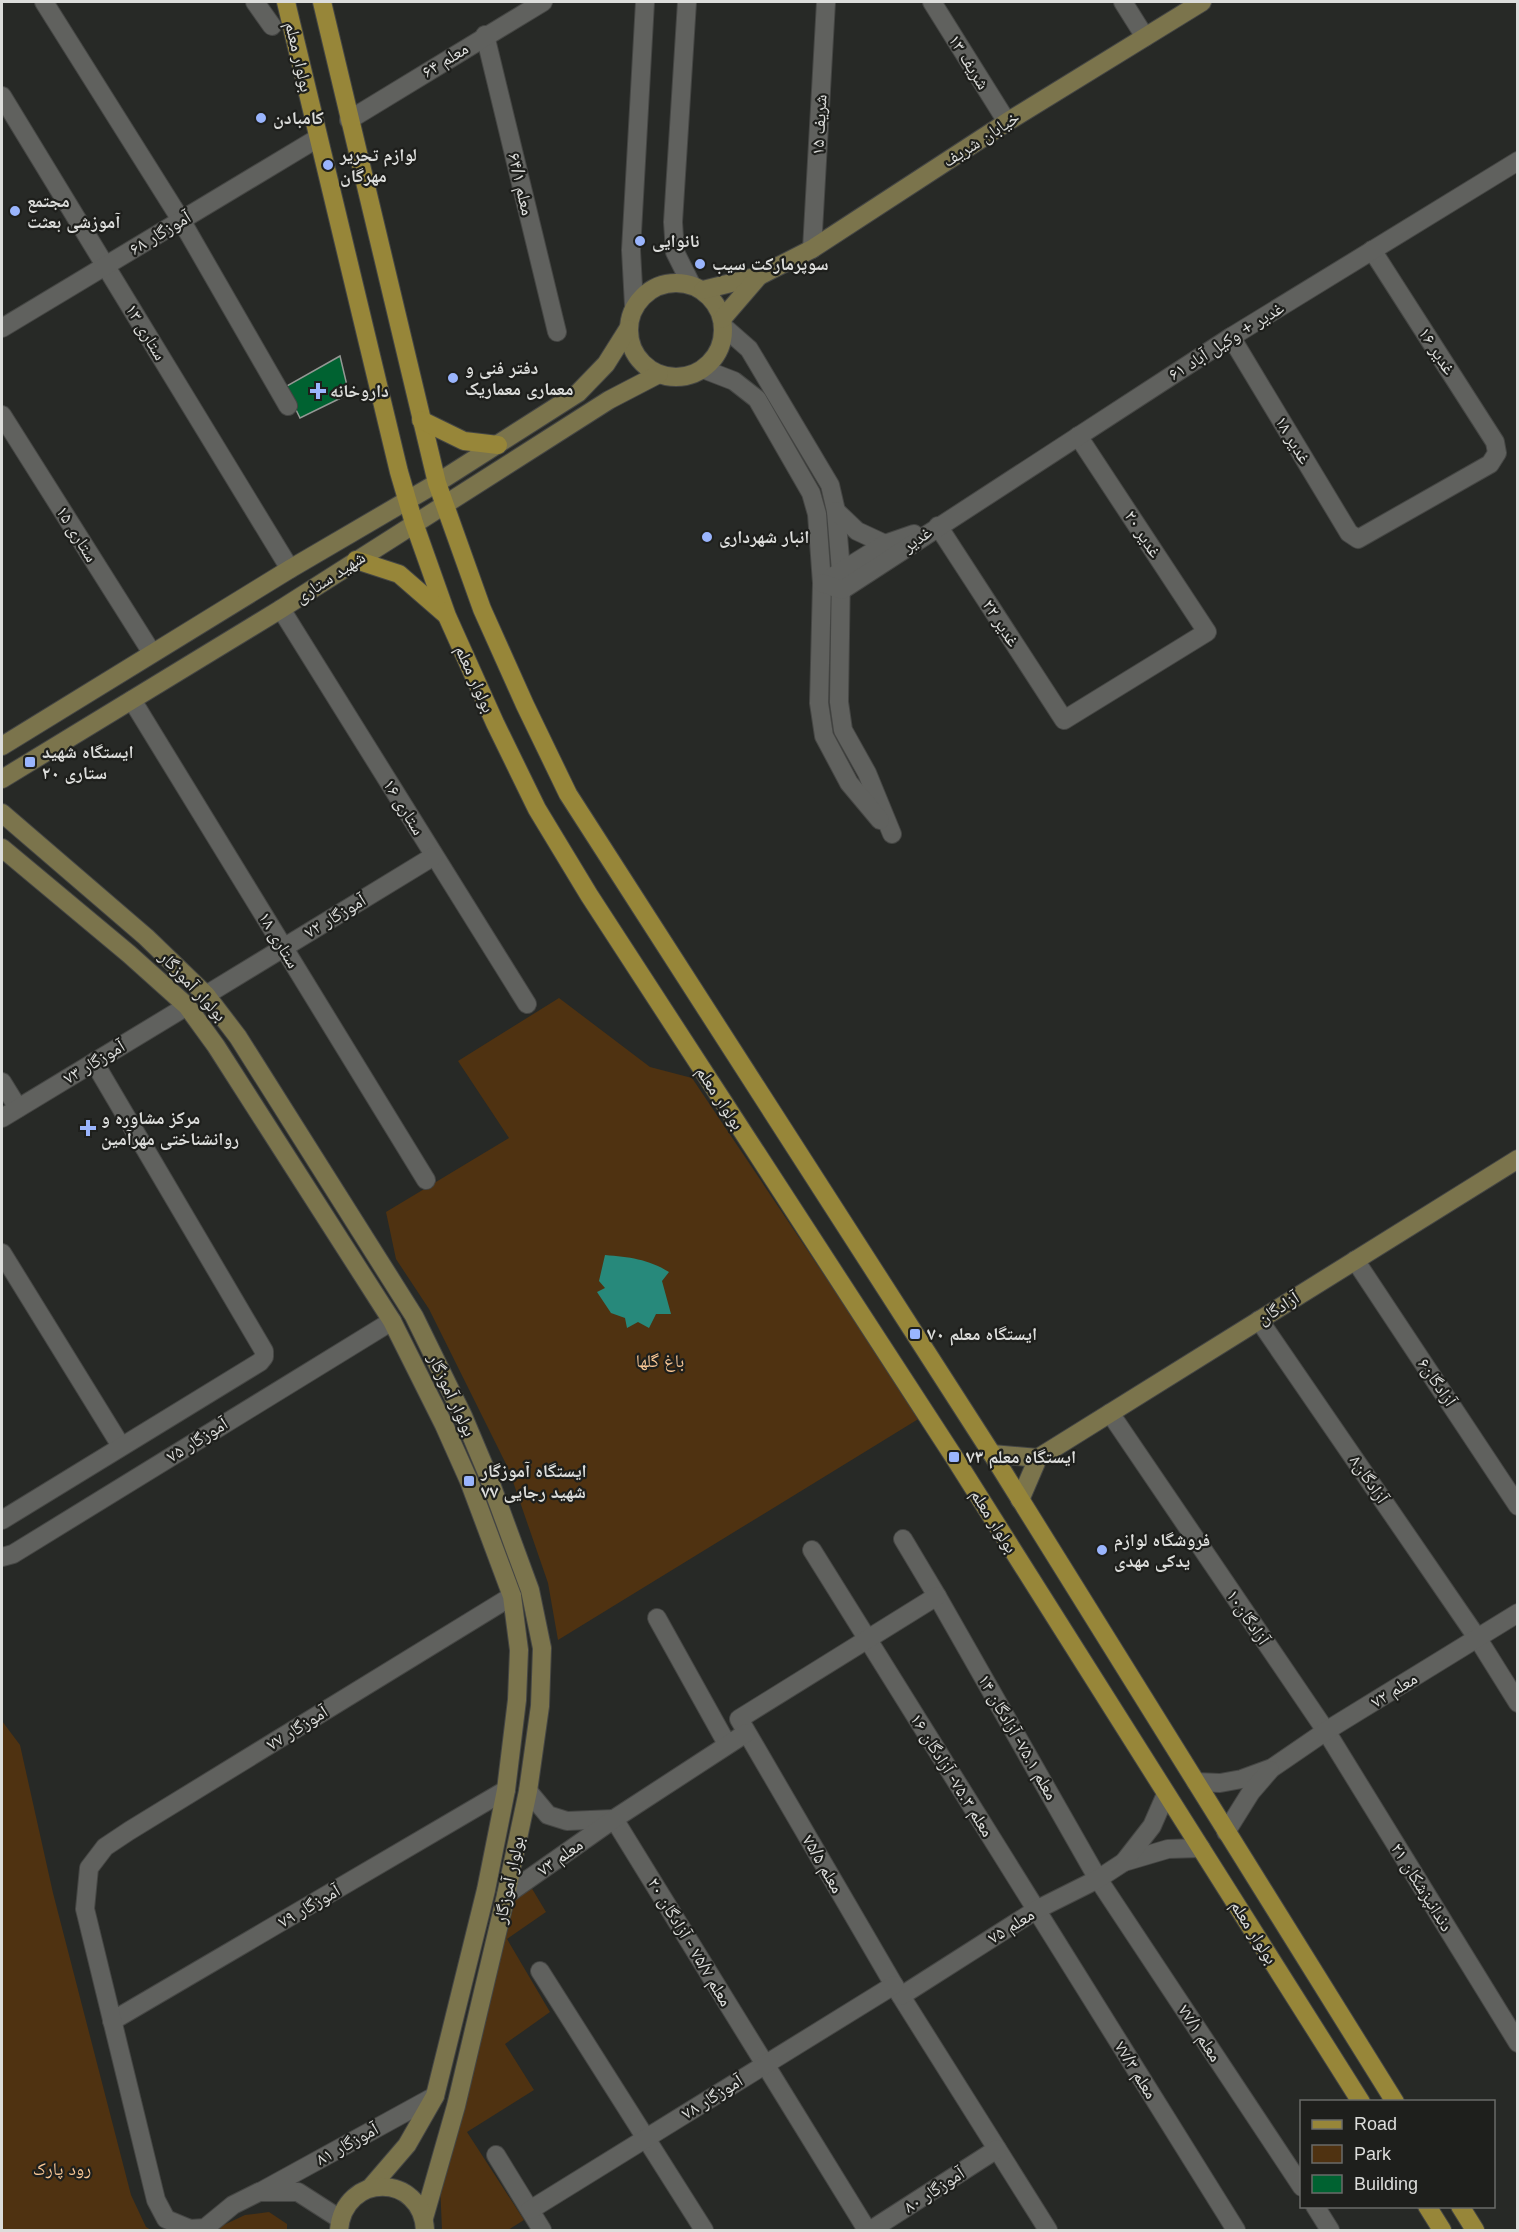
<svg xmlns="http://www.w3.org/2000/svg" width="1519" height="2232" font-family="Arial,'Noto Naskh Arabic',sans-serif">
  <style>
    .green { fill: #4f3211 }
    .water { fill: #27897b }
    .building { fill: #006231; stroke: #949794; stroke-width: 1.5 }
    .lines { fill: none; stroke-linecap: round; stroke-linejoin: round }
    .street-casing { stroke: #454644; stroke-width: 20 }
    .secondary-casing { stroke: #454644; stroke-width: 20 }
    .primary-casing { stroke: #454644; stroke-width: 20 }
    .street { stroke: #60615e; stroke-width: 18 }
    .secondary { stroke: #7b744c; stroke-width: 18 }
    .primary { stroke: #978639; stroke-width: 18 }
    .poi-dot { fill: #9ab5fd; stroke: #1e1f1c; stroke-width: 2 }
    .labels { text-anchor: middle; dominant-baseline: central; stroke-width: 4.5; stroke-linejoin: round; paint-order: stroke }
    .street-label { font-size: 18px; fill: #dcdddb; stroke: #1e1f1c }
    .poi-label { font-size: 18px; font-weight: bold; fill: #dcdddb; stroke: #1e1f1c; text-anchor: start }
    .park-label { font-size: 18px; fill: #fac896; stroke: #1e1f1c }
  </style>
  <rect width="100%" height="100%" fill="#272926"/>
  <g class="green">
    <polygon points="559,998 650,1067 692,1078 920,1418 558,1640 548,1583 509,1470 429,1309 396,1259 386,1212 509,1138 458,1061"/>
    <polygon points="2,1721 20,1745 53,1893 131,2195 146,2227 151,2230 2,2230"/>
    <polygon points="531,1887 546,1912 507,1939 550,2012 505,2044 534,2090 467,2132 524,2220 508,2230 442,2230 440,2184 510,1901"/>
    <polygon points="269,2212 287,2224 287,2230 213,2230 245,2215"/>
  </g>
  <path class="water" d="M605 1255C629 1257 648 1259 669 1272L662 1281 671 1314H656L649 1328 638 1322 627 1328 625 1318 611 1313 597 1292 605 1288 599 1281Z"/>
  <polygon class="building" points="340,356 349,394 300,418 285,387"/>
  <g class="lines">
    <g class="street-casing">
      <g id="street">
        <polyline points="44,2 181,220 288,406"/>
        <polyline points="255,2 272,26"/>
        <polyline points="687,2 673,222 675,252 691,284"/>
        <polyline points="932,2 1007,122"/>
        <polyline points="1123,2 1145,37"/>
        <polyline points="485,35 557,332"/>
        <polyline points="2,96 290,569"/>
        <polyline points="349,120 543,2"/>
        <polyline points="812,249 826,2"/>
        <polyline points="634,305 631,250 645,2"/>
        <polyline points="724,327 749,349 830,485 836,511 841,571 839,702 843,730 867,773 892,834"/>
        <polyline points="2,328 318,138"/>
        <polyline points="1231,337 1349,533 1358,539 1490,464 1497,453 1495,442 1372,250"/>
        <polyline points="703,369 734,381 757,399 811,493 817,514 822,583 819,703 824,736 849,783 880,820"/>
        <polyline points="2,415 152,653"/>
        <polyline points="836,511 857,531 885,544"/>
        <polyline points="938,526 1064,720 1207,632 1078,436"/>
        <polyline points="832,577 885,544 914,534"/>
        <polyline points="822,583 842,590 1231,337 1518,161"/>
        <polyline points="281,609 527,1004"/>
        <polyline points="132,700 426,1180"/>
        <polyline points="206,995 434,856"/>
        <polyline points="2,1082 18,1108"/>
        <polyline points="2,1118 187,1006"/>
        <polyline points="2,1253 121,1446"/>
        <polyline points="1355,1260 1518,1506"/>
        <polyline points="1259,1320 1478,1639 1518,1703"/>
        <polyline points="1110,1413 1326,1731 1518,2043"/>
        <polyline points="2,1520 260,1362 264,1357 264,1351 94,1062"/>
        <polyline points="903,1539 937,1596 1098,1879 1302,2187"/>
        <polyline points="812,1550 1236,2230"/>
        <polyline points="2,1557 13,1554 392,1321"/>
        <polyline points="937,1596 739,1719 894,1985 1048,2230"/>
        <polyline points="657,1618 727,1744"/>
        <polyline points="1196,1782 1220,1783 1242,1779 1272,1768 1326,1731 1518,1613"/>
        <polyline points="528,1791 548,1815 567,1821 614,1819"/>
        <polyline points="614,1819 867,2230"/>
        <polyline points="1226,1832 1251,1792 1270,1770"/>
        <polyline points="1124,1862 1168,1849 1201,1848"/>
        <polyline points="506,1895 614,1819 746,1733"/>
        <polyline points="540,1971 704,2230"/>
        <polyline points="901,1996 1036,1910 1098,1879 1124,1862 1152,1826 1166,1794"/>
        <polyline points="112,2021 506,1790"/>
        <polyline points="496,2155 542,2230"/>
        <polyline points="260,2192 435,2096"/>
        <polyline points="1315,2206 1330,2230"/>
        <polyline points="530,2210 894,1985"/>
        <polyline points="340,2219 298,2192 259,2192 233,2205 205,2228 190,2229 166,2219 156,2200 85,1909 89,1868 105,1847 129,1831 512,1596"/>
        <polyline points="871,2230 997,2149"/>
      </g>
    </g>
    <g class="secondary-casing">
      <g id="secondary">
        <circle cx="676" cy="330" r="47"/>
        <polyline points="703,290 759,276 812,249 1007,122 1202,2"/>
        <polyline points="722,319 759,276"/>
        <polyline points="2,746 290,569 437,483 578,393 606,364 628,329"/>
        <polyline points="2,779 281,609 609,400 659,374"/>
        <polyline points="2,813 146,937 206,995 238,1037 414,1316 463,1416 487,1473 530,1590 542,1648 540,1706 528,1791 506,1895 456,2106 424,2218"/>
        <polyline points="2,848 129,954 187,1006 216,1046 392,1321 444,1425 469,1481 512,1596 519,1650 517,1700 506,1790 486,1890 435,2096 407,2145 370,2188"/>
        <polyline points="992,1454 1038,1458"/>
        <polyline points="1038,1458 1518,1159"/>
        <polyline points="1020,1500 1038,1458"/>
        <path d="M339 2230C344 2172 422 2173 425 2230"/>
      </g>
    </g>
    <g class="primary-casing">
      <g id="primary">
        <polyline points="286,2 399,472 414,523 447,616 495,723 537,809 589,895 954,1457 1361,2102"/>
        <polyline points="322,2 437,483 482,609 525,705 568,794 992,1454 1395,2102"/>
        <polyline points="421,420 464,441 498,445"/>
        <polyline points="356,560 399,574 445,614"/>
        <polyline points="1427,2206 1442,2230"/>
        <polyline points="1460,2206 1475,2230"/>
      </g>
    </g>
    <use href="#street" class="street"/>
    <use href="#secondary" class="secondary"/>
    <use href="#primary" class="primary"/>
  </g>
  <g class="poi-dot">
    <circle cx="261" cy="118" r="6"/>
    <circle cx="328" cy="165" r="6"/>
    <circle cx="15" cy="211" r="6"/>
    <circle cx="640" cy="241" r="6"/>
    <circle cx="700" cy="264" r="6"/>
    <circle cx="453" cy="378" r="6"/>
    <path d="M315 382h6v6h6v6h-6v6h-6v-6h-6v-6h6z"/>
    <circle cx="707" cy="537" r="6"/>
    <rect x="24" y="756" width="12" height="12" rx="3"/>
    <path d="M85 1119h6v6h6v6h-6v6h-6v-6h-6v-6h6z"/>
    <rect x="909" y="1328" width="12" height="12" rx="3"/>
    <rect x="948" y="1451" width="12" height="12" rx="3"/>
    <rect x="463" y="1475" width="12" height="12" rx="3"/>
    <circle cx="1102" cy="1550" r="6"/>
  </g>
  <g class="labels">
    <g class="street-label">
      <text transform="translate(299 57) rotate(77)">بولوار معلم</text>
      <text transform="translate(445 60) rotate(-32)">معلم ۶۴</text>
      <text transform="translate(969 62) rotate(58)">شریف ۱۳</text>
      <text transform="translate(819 125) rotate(-87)">شریف ۱۵</text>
      <text transform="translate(981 139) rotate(-33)">خیابان شریف</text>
      <text transform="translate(521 184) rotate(77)">معلم ۶۴/۱</text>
      <text transform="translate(160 233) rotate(-31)">آموزگار ۶۸</text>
      <text transform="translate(146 332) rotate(59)">ستاری ۱۳</text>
      <text transform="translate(1226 341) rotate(-32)">غدیر + وکیل آباد ۶۱</text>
      <text transform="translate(1437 351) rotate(57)">غدیر ۱۶</text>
      <text transform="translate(1293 440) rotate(59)">غدیر ۱۸</text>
      <text transform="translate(77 534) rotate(58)">ستاری ۱۵</text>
      <text transform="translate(1143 534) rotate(57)">غدیر ۲۰</text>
      <text transform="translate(917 539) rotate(-35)">غدیر</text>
      <text transform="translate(330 577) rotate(-33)">شهید ستاری</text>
      <text transform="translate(1001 623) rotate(57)">غدیر ۲۲</text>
      <text transform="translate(475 679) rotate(66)">بولوار معلم</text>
      <text transform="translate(404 807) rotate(58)">ستاری ۱۶</text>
      <text transform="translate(335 916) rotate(-31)">۷۲ آموزگار</text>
      <text transform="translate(279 940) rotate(59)">ستاری ۱۸</text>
      <text transform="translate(193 986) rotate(47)">بولوار آموزگار</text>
      <text transform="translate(94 1062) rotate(-31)">۷۳ آموزگار</text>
      <text transform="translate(720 1098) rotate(57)">بولوار معلم</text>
      <text transform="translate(1278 1308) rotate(-32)">آزادگان</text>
      <text transform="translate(1437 1382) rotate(56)">آزادگان۶</text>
      <text transform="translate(452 1395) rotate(65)">بولوار آموزگار</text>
      <text transform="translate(197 1440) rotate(-32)">آموزگار ۷۵</text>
      <text transform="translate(1369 1479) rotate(56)">آزادگان۸</text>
      <text transform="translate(994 1521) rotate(58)">بولوار معلم</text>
      <text transform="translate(1248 1617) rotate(56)">آزادگان۱۰</text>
      <text transform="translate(1394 1690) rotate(-32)">معلم ۷۲</text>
      <text transform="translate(297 1728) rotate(-32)">۷۷ آموزگار</text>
      <text transform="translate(1018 1737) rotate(60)">معلم ۷۵.۱- آزادگان ۱۴</text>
      <text transform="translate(952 1775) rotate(58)">معلم ۷۵.۳- آزادگان ۱۶</text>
      <text transform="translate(560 1857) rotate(-35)">معلم ۷۳</text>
      <text transform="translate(823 1864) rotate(60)">معلم ۷۵/۵</text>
      <text transform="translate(509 1880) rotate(-78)">بولوار آموزگار</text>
      <text transform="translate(1422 1887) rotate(58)">دندانپزشکان ۲۱</text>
      <text transform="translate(309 1906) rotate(-30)">۷۹ آموزگار</text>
      <text transform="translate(1011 1926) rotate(-32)">معلم ۷۵</text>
      <text transform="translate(1254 1932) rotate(58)">بولوار معلم</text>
      <text transform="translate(690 1942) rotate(59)">معلم ۷۵/۷ - آزادگان ۲۰</text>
      <text transform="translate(1200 2033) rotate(57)">معلم ۷۷/۱</text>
      <text transform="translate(1136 2070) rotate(58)">معلم ۷۷/۳</text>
      <text transform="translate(712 2097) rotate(-32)">آموزگار ۷۸</text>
      <text transform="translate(347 2144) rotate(-29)">۸۱ آموزگار</text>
      <text transform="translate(934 2190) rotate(-33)">آموزگار ۸۰</text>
    </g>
    <g class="poi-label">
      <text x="273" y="118">کامبادن</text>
      <text x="340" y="155">لوازم تحریر<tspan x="340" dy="21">مهرگان</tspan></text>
      <text x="27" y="201">مجتمع<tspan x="27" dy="21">آموزشی بعثت</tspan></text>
      <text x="652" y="241">نانوایی</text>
      <text x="712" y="264">سوپرمارکت سیب</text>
      <text x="465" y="368">دفتر فنی و<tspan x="465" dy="21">معماری معماریک</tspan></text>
      <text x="330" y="391">داروخانه</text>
      <text x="719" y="537">انبار شهرداری</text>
      <text x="42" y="752">ایستگاه شهید<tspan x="42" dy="21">ستاری ۲۰</tspan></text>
      <text x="101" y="1118">مرکز مشاوره و<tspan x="101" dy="21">روانشناختی مهرآمین</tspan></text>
      <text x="927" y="1334">ایستگاه معلم ۷۰</text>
      <text x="966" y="1457">ایستگاه معلم ۷۳</text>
      <text x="481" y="1471">ایستگاه آموزگار<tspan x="481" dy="21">شهید رجایی ۷۷</tspan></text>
      <text x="1114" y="1540">فروشگاه لوازم<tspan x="1114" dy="21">یدکی مهدی</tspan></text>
    </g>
    <g class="park-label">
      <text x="660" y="1361">باغ گلها</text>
      <text x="62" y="2169">رود پارک</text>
    </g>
  </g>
  <rect width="1519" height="2232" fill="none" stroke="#dcdddb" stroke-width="6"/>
  <rect x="1300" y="2100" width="195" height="108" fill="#1e1f1c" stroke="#6a6b68" stroke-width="1.5"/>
  <rect x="1312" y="2120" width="30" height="9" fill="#978639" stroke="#6a6b68" stroke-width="1.5"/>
  <text x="1354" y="2130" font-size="18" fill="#dcdddb">Road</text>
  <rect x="1312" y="2145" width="30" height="18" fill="#4f3211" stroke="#6a6b68" stroke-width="1.5"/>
  <text x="1354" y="2160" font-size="18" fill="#dcdddb">Park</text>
  <rect x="1312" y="2175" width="30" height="18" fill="#006231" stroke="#6a6b68" stroke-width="1.5"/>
  <text x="1354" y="2190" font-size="18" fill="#dcdddb">Building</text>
</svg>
